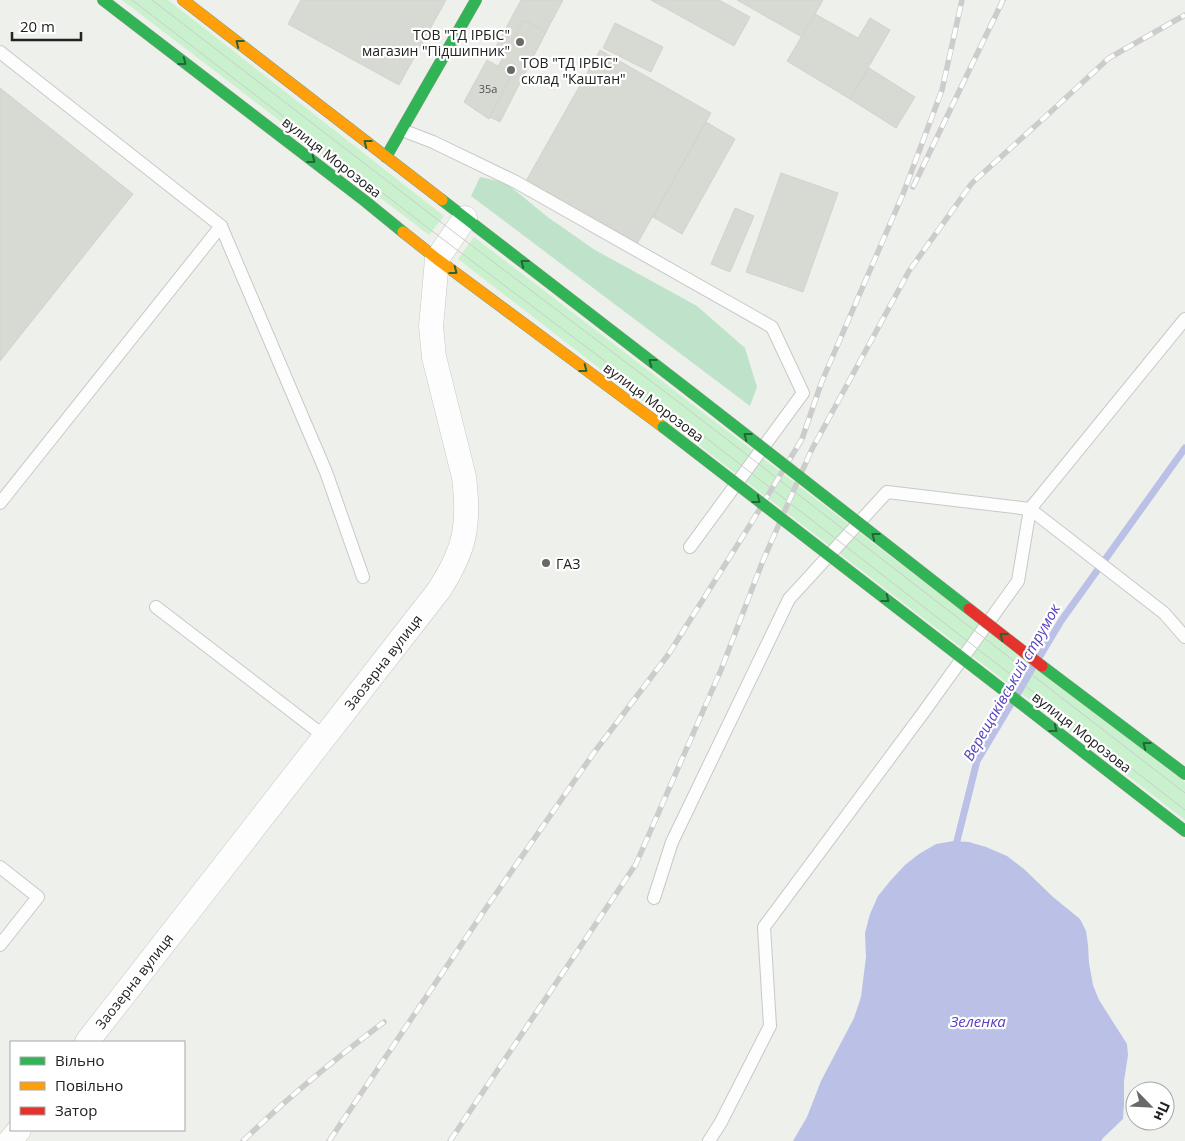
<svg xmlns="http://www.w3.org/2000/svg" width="1185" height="1141" font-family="'Open Sans',sans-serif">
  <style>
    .grass { fill: #c9f1cd }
    .forest { fill: #bfe2ca }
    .water { fill: #bac0e6 }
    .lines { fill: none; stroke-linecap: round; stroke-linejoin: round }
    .stream { stroke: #bac0e6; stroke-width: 7 }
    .building { fill: #d7d9d3; stroke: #d2d3cc }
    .lane-casing { stroke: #c8c9c7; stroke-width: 14 }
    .street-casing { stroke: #c8c9c7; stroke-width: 25 }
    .fast-casing { stroke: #889c81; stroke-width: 12 }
    .slow-casing { stroke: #889c81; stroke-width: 12 }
    .lane { stroke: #fcfdfc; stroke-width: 12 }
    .street { stroke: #fcfdfc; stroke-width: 24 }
    .fast { stroke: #30b455; stroke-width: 11 }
    .slow { stroke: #ff9f0a; stroke-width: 11 }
    .tram { stroke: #ccc; stroke-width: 1 }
    .rail-casing { stroke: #ccc; stroke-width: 5.5 }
    .rail { stroke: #fff; stroke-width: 4; stroke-dasharray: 11; stroke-linecap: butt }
    .fast-bridge-casing { stroke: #889c81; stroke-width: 12; stroke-linecap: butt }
    .jam-bridge-casing { stroke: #889c81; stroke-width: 12; stroke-linecap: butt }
    .fast-bridge { stroke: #30b455; stroke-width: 11 }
    .jam-bridge { stroke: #e5322d; stroke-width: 11 }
    .oneway { stroke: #286439 }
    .poi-dot { fill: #696a68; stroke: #fff; stroke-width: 2 }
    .labels { text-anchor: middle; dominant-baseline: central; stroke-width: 4.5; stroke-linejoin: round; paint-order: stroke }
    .number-label { font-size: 11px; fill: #515250 }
    .poi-label { font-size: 14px; fill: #222; stroke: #fff; text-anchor: start }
    .street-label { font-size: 14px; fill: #222; stroke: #fff }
    .water-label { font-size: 15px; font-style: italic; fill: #5642bd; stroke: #fff }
  </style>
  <rect width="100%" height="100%" fill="#eef0eb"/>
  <g class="grass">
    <polygon points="122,0 168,0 444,216 429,235"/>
    <polygon points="474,237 1185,782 1185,820 458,259"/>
  </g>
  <polygon class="forest" points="480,177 506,183 549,218 595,250 697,306 745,348 757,387 750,406 471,196"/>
  <polygon class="water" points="954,841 969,842 986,847 1007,856 1024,869 1053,897 1080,919 1086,931 1088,945 1089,963 1093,985 1099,1000 1127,1044 1128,1055 1124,1081 1124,1104 1123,1119 1103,1138 1101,1141 793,1141 807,1117 821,1081 854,1018 861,997 866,957 865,933 870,914 878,896 891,880 905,865 919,854 936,844"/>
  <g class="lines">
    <g class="stream">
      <polyline points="1040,656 1061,621 1185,448"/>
      <polyline points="1017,695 1034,665"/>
      <polyline points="955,849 977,761 1011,704"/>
    </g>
  </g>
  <g class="building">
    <polygon points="301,0 446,0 399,85 288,24"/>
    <polygon points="521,0 563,0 526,69 493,52"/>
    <polygon points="651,0 719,0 750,17 734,46"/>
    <polygon points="737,0 823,0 802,37"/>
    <polygon points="815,14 858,38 870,18 890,30 850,99 787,61"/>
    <polygon points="524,20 546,32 500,122 474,109"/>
    <polygon points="615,23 663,47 651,72 603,48"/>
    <polygon points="600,50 711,113 637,244 526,181"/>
    <polygon points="487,60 512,74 489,119 464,102"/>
    <polygon points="869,68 915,97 896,128 850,99"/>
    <polygon points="0,88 133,194 0,361"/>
    <polygon points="706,122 735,139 682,234 653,217"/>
    <polygon points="781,173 838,193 803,292 746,272"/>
    <polygon points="735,208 754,216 730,272 711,264"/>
  </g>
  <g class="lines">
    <g class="lane-casing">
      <g id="lane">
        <polyline points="0,52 221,226 326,472 363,577"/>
        <polyline points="402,130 433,142 516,182 772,327 803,393 690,547"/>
        <polyline points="0,503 221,226"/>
        <polyline points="156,607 324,736"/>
        <polyline points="0,867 38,897 0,945"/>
        <polyline points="654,898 672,842 789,599 887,492 1030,509 1164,613 1185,637"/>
        <polyline points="709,1141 721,1122 770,1026 764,927 923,713 1018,581 1030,509 1185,319"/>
      </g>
    </g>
    <g class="street-casing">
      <g id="street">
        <path d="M87 1042 439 590C465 550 470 525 464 477L434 357 431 326 433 305 437 259 465 218"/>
        <polyline points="10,1141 19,1130"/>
      </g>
    </g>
    <g class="fast-casing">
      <g id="fast">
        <polyline points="103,0 365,201 403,232"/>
        <polyline points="386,157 476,0"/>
        <polyline points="442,200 691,392"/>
        <polyline points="1042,666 1185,774"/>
        <polyline points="1015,699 1185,831"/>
      </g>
    </g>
    <g class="slow-casing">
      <g id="slow">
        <polyline points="183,0 442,200"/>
        <polyline points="403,232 437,259 663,427"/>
      </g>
    </g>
    <use href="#lane" class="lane"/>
    <use href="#street" class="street"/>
    <use href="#fast" class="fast"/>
    <use href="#slow" class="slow"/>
    <g class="tram">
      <polyline points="132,0 432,231 674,413 1185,810"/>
      <polyline points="152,0 442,223 681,404 1185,793"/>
    </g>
    <g class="rail-casing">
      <g id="rail">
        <polyline points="913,187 1003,0"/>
        <path d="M243 1141C287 1098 335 1059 384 1022"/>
        <polyline points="329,1141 484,911 593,754 668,655 750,525 802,439 822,381 903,194 942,90 962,0"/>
        <polyline points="450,1141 636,864 721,670 762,563 811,451 909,271 972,183 1044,118 1109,58 1185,15"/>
      </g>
    </g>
    <use href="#rail" class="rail"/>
    <g class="fast-bridge-casing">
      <g id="fast-bridge">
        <polyline points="691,392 969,609"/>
        <polyline points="663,427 1015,699"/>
      </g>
    </g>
    <g class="jam-bridge-casing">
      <polyline id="jam-bridge" points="969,609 1042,666"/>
    </g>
    <use href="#fast-bridge" class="fast-bridge"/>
    <use href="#jam-bridge" class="jam-bridge"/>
  </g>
  <defs><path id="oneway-chevron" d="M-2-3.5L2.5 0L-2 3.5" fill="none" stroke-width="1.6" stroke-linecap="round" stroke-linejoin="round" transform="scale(1.25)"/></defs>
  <g class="oneway">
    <use href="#oneway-chevron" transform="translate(239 43) rotate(-142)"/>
    <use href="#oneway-chevron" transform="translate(183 62) rotate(37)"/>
    <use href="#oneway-chevron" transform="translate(367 143) rotate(-142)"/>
    <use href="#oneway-chevron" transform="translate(312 160) rotate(37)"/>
    <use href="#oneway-chevron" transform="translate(524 263) rotate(-142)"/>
    <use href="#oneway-chevron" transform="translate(454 271) rotate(37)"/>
    <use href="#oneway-chevron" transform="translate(652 362) rotate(-142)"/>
    <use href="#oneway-chevron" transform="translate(584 369) rotate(37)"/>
    <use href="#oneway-chevron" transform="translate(747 436) rotate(-142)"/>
    <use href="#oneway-chevron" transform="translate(757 500) rotate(38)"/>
    <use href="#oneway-chevron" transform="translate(875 536) rotate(-142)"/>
    <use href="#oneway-chevron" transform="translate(886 599) rotate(38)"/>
    <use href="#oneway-chevron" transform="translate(1003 636) rotate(-142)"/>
    <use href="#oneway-chevron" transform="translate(1054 729) rotate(38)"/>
    <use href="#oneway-chevron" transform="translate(1146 745) rotate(-143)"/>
  </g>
  <g class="poi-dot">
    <circle cx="520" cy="42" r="5"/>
    <circle cx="511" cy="70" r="5"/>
    <circle cx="546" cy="563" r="5"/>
  </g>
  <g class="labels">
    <g class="number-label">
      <text x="488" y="88">35а</text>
    </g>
    <g class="poi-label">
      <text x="510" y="34" text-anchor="end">ТОВ "ТД ІРБІС"<tspan x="510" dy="16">магазин "Підшипник"</tspan></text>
      <text x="521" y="62">ТОВ "ТД ІРБІС"<tspan x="521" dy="16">склад "Каштан"</tspan></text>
      <text x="556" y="563">ГАЗ</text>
    </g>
    <g class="street-label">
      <text transform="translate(332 157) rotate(38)">вулиця Морозова</text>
      <text transform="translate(654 402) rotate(37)">вулиця Морозова</text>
      <text transform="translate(383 662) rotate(-52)">Заозерна вулиця</text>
      <text transform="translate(1082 732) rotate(38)">вулиця Морозова</text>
      <text transform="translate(134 981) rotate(-52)">Заозерна вулиця</text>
    </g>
    <g class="water-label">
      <text transform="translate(1011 682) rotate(-60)">Верещаківський струмок</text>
      <text x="978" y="1021">Зеленка</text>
    </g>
  </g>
  <rect x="10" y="1041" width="175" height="90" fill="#ffffff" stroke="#a7a7a7"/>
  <rect x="20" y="1057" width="25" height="8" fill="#30b455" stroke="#a7a7a7"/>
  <text x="55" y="1066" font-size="15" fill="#222222">Вільно</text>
  <rect x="20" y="1082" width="25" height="8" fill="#ff9f0a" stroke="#a7a7a7"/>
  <text x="55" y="1091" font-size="15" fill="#222222">Повільно</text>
  <rect x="20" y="1107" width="25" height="8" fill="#e5322d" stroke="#a7a7a7"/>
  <text x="55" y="1116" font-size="15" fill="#222222">Затор</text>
  <g transform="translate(1150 1106) rotate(114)"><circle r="24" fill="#ffffff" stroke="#a7a7a7"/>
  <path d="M0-4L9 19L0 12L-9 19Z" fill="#696a68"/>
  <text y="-8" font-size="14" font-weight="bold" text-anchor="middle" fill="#222222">Пн</text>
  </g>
  <path d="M12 32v8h69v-8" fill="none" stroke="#222222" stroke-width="2.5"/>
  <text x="20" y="32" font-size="15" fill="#222222" stroke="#ffffff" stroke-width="4" paint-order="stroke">20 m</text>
</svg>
